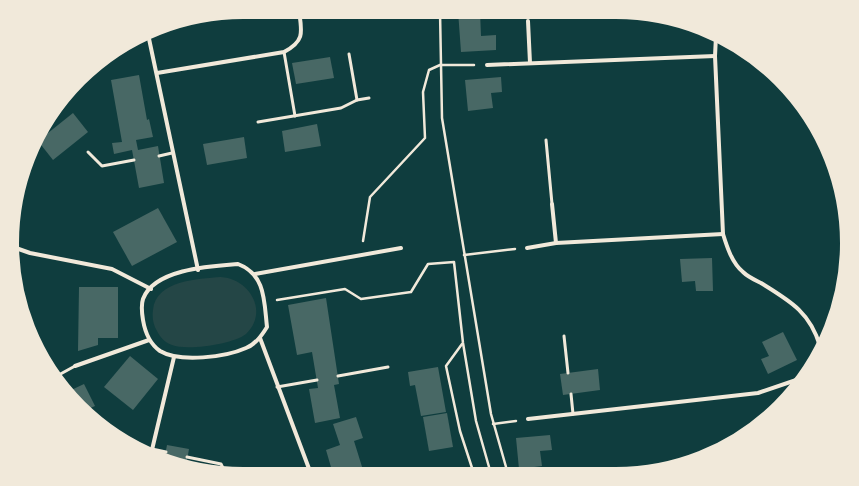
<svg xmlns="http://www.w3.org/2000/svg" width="859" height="486" font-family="'Sofia Sans Condensed',sans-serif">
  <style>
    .green { fill: #244646 }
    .building { fill: #486865 }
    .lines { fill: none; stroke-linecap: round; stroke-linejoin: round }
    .path { stroke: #f1e9da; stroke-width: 2.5 }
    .service { stroke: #f1e9da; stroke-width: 3 }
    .minor { stroke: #f1e9da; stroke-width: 4 }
    .rim { fill: none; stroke: #f1e9da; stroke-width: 2 }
  </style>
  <rect width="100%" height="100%" fill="#0f3d3e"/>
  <path class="green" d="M221 277C250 279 269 312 246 334 234 344 187 351 172 345 165 343 160 337 157 331 153 325 152 317 153 310 156 280 198 279 221 277Z"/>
  <g class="building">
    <polygon points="458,11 480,11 481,36 496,35 496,50 461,52"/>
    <polygon points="330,57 334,78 296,84 292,63"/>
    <polygon points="139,75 147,120 149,119 153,137 136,140 138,150 158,146 164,183 139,188 132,150 114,154 112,143 122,142 111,80"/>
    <polygon points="501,77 502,92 491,93 493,108 468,111 465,80"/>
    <polygon points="57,107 60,111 47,121 50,114"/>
    <polygon points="73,113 88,132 53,160 38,141"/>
    <polygon points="317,124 321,146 285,152 282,131"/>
    <polygon points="244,137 247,158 207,165 203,144"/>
    <polygon points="158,208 177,242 132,266 113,232"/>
    <polygon points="712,258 713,291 696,291 695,281 682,282 680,259"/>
    <polygon points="79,287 118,287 118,338 98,338 98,345 78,351"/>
    <polygon points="326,298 339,384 334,385 340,418 315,423 309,389 318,388 312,352 297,355 288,305"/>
    <polygon points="783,332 797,360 768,374 761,359 769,356 762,342"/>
    <polygon points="130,356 158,379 133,410 104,387"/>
    <polygon points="438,367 446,412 421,416 415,385 410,386 408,372"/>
    <polygon points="598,369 600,390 563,395 560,374"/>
    <polygon points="84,384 95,406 86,410 67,392"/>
    <polygon points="447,413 453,447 429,451 423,417"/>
    <polygon points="356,417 363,438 354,441 363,470 373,467 375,474 333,474 326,450 340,445 333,424"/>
    <polygon points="550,435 552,450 540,451 542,466 519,469 516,438"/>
    <polygon points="167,445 189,449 186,466 164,461"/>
  </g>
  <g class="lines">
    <g class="path">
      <polyline points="440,11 442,118 491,414 508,474"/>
      <polyline points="363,241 370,197 425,138 423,92 429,70 440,65 474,65"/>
      <polyline points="464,255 515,249"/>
      <polyline points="277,300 345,289 361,299 411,292 428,264 454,262 463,343 476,421 491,474"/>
      <polyline points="462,344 446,366 460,431 474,474"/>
      <polyline points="493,424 516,421"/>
    </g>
    <g class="service">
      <polyline points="284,52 295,116"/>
      <polyline points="349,54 357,100"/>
      <polyline points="258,122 341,108 357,100 369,98"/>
      <polyline points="546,140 552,204"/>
      <polyline points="88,152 102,166 134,160"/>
      <polyline points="159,156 172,153"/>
      <polyline points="564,336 568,373"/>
      <polyline points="338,376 388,367"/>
      <polyline points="55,377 75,366"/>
      <polyline points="277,387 317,380"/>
      <polyline points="571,394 573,414"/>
      <polyline points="152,449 166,452"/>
      <polyline points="187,457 221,464 226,474"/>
    </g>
    <g class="minor">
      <polyline points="528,21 530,63"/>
      <polyline points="148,34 198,270"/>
      <path d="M716 36 715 56 723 234C727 247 732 263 743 272 748 277 755 280 761 283 790 301 810 312 820 346"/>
      <polyline points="487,65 715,56"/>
      <path d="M157 73 284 52C305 41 302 32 299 11"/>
      <polyline points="552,204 556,243"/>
      <polyline points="13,247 30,253 112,269 151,289"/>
      <polyline points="527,248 556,243 723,234"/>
      <path d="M238 264C266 275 264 301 267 327 262 335 256 344 246 348 226 357 180 363 160 351 150 344 145 332 143 320 142 314 141 305 143 299 154 269 211 266 238 264Z"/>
      <polyline points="255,274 401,248"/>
      <polyline points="260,338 311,474"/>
      <polyline points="75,366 149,340"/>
      <polyline points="528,419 758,393 805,377"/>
      <polyline points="151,454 174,357"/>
    </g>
  </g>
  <path d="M0 0H859V486H0ZM243 18H616A225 225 0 0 1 841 243V243A225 225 0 0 1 616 468H243A225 225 0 0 1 18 243V243A225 225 0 0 1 243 18Z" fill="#f1e9da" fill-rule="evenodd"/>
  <path class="rim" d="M243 18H616A225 225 0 0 1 841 243V243A225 225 0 0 1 616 468H243A225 225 0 0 1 18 243V243A225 225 0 0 1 243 18Z"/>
</svg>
